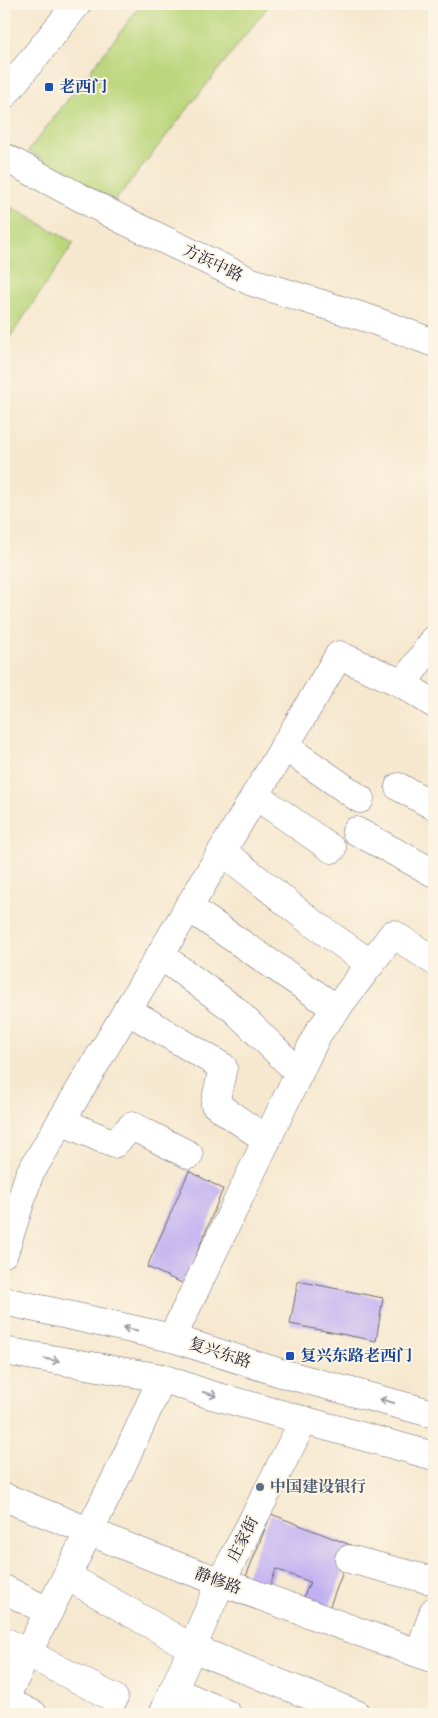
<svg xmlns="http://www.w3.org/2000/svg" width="438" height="1718" font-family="'IM FELL Double Pica','Noto Serif SC',serif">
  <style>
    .green { fill: #bbd67c; stroke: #6e7c5c }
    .building { fill: #c1b0f2 }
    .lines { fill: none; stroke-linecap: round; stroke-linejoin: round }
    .minor-casing { stroke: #6c676f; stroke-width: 29 }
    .major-casing { stroke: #6c676f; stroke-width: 29 }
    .minor { stroke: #fff; stroke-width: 28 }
    .major { stroke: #fff; stroke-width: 28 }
    .oneway { stroke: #9c9ca7 }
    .transit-dot { fill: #1a4fb4; stroke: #fcf5e5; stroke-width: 2 }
    .service-dot { fill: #5c6f8a; stroke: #fcf5e5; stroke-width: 2 }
    .labels { text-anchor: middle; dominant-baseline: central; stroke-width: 4; stroke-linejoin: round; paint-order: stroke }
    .transit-label { font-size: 16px; font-weight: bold; fill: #164399; stroke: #fcf5e5; text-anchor: start }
    .street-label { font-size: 16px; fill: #22223b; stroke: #fcf5e5 }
    .service-label { font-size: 16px; font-weight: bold; fill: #4e5e75; stroke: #fcf5e5; text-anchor: start }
  </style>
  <rect width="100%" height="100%" fill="#fcf5e5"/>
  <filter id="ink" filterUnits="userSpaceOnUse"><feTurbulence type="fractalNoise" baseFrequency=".02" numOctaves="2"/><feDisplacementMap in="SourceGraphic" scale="10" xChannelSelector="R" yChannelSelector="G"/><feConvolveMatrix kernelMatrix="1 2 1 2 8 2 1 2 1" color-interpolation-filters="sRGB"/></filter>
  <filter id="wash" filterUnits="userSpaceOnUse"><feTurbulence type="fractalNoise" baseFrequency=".0096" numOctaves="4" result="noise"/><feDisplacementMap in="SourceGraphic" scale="20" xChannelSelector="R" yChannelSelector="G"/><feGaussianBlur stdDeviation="1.12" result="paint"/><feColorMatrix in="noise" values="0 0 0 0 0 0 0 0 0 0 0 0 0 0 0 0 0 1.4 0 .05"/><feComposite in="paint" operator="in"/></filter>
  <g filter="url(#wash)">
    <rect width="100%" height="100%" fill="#f6e8cf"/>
    <g class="green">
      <polygon points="142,4 270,4 115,201 28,151"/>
      <polygon points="4,203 74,243 4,346"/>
    </g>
    <g id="blocks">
      <g class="building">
        <polygon points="189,1171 223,1189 184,1284 147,1267"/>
        <polygon points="298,1281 383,1298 376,1341 290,1324"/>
        <polygon points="271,1514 353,1546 328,1611 302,1601 310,1582 276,1569 269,1589 245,1579"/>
      </g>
    </g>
  </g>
  <g filter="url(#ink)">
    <use href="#blocks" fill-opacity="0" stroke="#6c676f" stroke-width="1"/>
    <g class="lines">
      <g class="minor-casing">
        <g id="minor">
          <polyline points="4,95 77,4"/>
          <polyline points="4,157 119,218 252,282 370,319 434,343"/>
          <polyline points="403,684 434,640"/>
          <polyline points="284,746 360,799"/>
          <polyline points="399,787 434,806"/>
          <polyline points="255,795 332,849"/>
          <polyline points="356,831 434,873"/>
          <polyline points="222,851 310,921 371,964"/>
          <polyline points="188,907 337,1009"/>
          <polyline points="160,955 235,1010 299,1073"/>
          <polyline points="127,1010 223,1067 215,1104 267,1140"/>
          <polyline points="61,1121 114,1144 132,1126 189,1155"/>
          <polyline points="4,1253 29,1175 339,655 403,684 434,704"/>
          <polyline points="172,1338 318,1033 393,934 434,961"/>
          <polyline points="4,1497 155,1558 434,1659"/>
          <polyline points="349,1559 434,1581"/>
          <polyline points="67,1576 192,1648 356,1714"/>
          <polyline points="4,1589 49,1612"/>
          <polyline points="4,1641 114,1698"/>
          <polyline points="419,1653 434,1611"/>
          <polyline points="173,1690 227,1714"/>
          <polyline points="4,1700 119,1472 162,1378"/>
          <polyline points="4,1700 33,1714"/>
          <polyline points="163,1714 221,1582 304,1420"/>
        </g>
      </g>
      <g class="major-casing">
        <g id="major">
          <polyline points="4,1301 172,1338 281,1373 434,1414"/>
          <polyline points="4,1351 162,1378 208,1394 434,1456"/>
        </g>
      </g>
      <use href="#minor" class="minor"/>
      <use href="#major" class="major"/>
    </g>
    <defs><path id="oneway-shaft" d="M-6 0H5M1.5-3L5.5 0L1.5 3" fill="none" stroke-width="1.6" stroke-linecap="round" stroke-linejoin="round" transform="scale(1.25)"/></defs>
    <g class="oneway">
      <use href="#oneway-shaft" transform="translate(130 1329) rotate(-168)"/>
      <use href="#oneway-shaft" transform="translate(52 1360) rotate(10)"/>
      <use href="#oneway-shaft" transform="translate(210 1394) rotate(16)"/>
      <use href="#oneway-shaft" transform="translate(387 1401) rotate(-165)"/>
    </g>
  </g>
  <g class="transit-dot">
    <rect x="44" y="82" width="10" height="10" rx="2.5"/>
    <rect x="285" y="1351" width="10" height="10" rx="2.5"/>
  </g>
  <circle class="service-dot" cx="260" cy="1487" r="5"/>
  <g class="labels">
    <g class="transit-label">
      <text x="59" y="87">老西门</text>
      <text x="300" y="1356">复兴东路老西门</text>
    </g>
    <g class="street-label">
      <text transform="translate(213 263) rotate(26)">方浜中路</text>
      <text transform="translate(220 1353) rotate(18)">复兴东路</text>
      <text transform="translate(243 1539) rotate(-63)">庄家街</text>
      <text transform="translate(218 1581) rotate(20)">静修路</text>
    </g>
    <g class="service-label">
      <text x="270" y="1487">中国建设银行</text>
    </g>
  </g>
  <rect width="438" height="1718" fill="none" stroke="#fcf5e5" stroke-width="20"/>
</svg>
